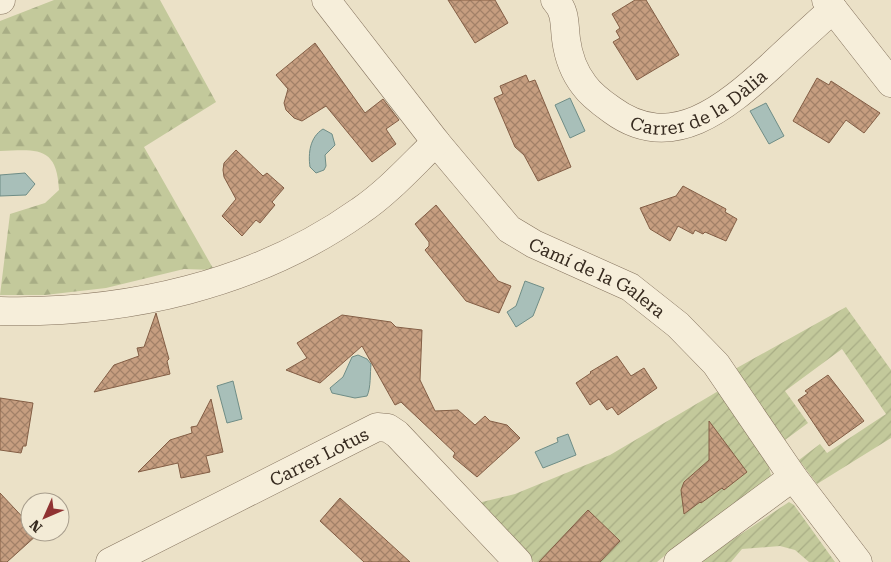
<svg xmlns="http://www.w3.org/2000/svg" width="891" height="562" font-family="'Roboto Serif',serif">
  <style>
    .forest { fill: url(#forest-firs) }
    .garden { fill: url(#garden-furrows) }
    .water { fill: #a8bfb9; stroke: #6f8d86 }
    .building { fill: url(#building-cross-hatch); stroke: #835e45 }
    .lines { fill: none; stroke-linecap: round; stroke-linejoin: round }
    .minor-casing { stroke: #85735e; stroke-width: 29 }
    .minor { stroke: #f6eeda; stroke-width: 28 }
    .labels { text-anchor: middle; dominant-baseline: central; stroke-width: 4.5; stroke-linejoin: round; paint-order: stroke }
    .street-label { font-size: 18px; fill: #372b20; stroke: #f3ebd6 }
  </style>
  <defs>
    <pattern id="forest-firs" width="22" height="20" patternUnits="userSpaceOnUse" patternTransform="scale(1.25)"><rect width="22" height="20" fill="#c3c99b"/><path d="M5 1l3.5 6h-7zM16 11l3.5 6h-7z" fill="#a8ad85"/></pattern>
    <pattern id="garden-furrows" width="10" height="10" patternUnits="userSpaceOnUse" patternTransform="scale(1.25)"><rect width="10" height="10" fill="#c3c99b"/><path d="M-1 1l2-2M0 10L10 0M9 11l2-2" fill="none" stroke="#a8ad85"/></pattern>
    <pattern id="building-cross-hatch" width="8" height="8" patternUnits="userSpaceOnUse" patternTransform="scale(1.25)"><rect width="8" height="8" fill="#c69e80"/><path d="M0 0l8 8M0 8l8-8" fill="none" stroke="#a28168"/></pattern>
  </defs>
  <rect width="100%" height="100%" fill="#ebe1c7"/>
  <path class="forest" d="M54 0H160L216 102 144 147 214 270 184 269 106 288 45 295H0L10 214 45 203 59 190C57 145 36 150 0 151V21Z"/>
  <g class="garden">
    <polygon points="846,307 891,370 891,438 817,484 799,460 820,444 827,453 886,414 842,349 785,391 808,423 785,440 735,369"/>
    <polygon points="720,390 768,464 771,475 767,482 680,543 657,562 534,562 479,505 482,502 515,494 610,455"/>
    <polygon points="789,502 794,505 835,562 809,562 795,550 780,546 742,549 731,562 699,562"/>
  </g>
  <g class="water">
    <polygon points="570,98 585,131 570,138 555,105"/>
    <polygon points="766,103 784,136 769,144 750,111"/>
    <path d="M323 129 332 134 335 145 325 155 326 166 324 170 316 173 310 167C308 153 310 137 323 129Z"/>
    <polygon points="25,173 35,184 26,195 0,196 0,175"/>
    <polygon points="525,281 544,288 533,316 516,327 507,312 516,306"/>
    <path d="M358 355 367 359 371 364C370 373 371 388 367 396L355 398 332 393 330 388 343 377 352 357Z"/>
    <polygon points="233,381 242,419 227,423 217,386"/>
    <polygon points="568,434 576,455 543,468 535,452 558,442 557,438"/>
  </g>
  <g class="building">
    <polygon points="448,0 495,0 508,23 475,43"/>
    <polygon points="635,0 646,0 679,55 637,80 613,42 620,38 616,31 620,28 612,14"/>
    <polygon points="315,43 365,113 383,99 399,120 386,129 396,144 372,162 326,106 302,121 294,118 286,110 284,103 288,89 276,75"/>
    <polygon points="526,75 529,82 535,80 571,167 538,181 524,155 515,147 494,98 503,94 500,86"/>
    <polygon points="817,78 829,85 831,81 880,113 864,133 846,120 829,143 793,121"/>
    <polygon points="236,150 263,176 267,173 284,188 272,202 275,205 260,223 256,220 242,236 222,216 236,199 224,177 223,170 224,163"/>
    <polygon points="683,186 726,209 725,212 737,219 726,241 705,232 703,234 695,230 693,234 678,226 670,241 650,229 640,208 676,196"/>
    <polygon points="436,205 498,281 511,286 499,313 466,301 425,250 429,246 429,242 415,224"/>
    <polygon points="156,313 169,359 167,361 170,374 94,392 114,365 139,356 137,348 144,347"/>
    <polygon points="342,315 391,322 396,327 422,330 420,380 435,411 458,410 475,425 485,416 490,421 507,425 520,438 477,477 453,457 455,453 401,402 395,405 362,346 320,383 286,370 307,358 297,343"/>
    <polygon points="617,356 631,376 644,368 657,388 618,415 612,407 607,410 599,399 590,405 576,383 591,373 590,372"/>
    <polygon points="828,375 864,421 829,446 798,400 808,393 805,391"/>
    <polygon points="0,398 33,403 26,446 23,446 21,453 0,450"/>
    <polygon points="211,399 223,452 206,456 210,472 181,478 178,463 138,472 170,440 192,433 191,427 197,426"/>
    <polygon points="709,421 747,472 724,490 722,488 701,503 700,502 684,514 681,490 684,482 709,460"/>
    <polygon points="0,493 30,525 30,532 38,534 7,562 0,562"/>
    <polygon points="340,498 410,562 364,562 320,521"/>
    <polygon points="588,510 620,541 600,562 539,562"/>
  </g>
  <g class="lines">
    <g class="minor-casing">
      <g id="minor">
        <polyline points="0,0 1,0"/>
        <path id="s1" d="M326 0 436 142 509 229 534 244 630 287 678 325 716 364 793 477 858 562"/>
        <path id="s2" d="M555 0C566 12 564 23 566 39 568 55 574 72 584 85 591 95 602 103 612 110 672 154 726 107 771 66 791 47 812 28 833 9"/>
        <polyline points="826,0 891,83"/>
        <path d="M0 311C125 314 256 285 360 211 388 192 411 166 436 142"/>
        <path id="s3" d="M110 562 377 427 388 428 397 434 518 562"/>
        <polyline points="678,562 793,477"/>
      </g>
    </g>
    <use href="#minor" class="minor"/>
  </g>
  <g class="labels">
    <g class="street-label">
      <text stroke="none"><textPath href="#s2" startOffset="226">Carrer de la Dàlia</textPath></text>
      <text stroke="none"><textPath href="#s1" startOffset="394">Camí de la Galera</textPath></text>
      <text stroke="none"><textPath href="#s3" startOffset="234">Carrer Lotus</textPath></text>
    </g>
  </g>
  <g transform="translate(45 517) rotate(225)"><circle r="24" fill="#f3ebd6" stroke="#a89e8d"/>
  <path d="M0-4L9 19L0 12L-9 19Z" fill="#903232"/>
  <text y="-8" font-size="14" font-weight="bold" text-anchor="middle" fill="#372b20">N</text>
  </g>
</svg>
